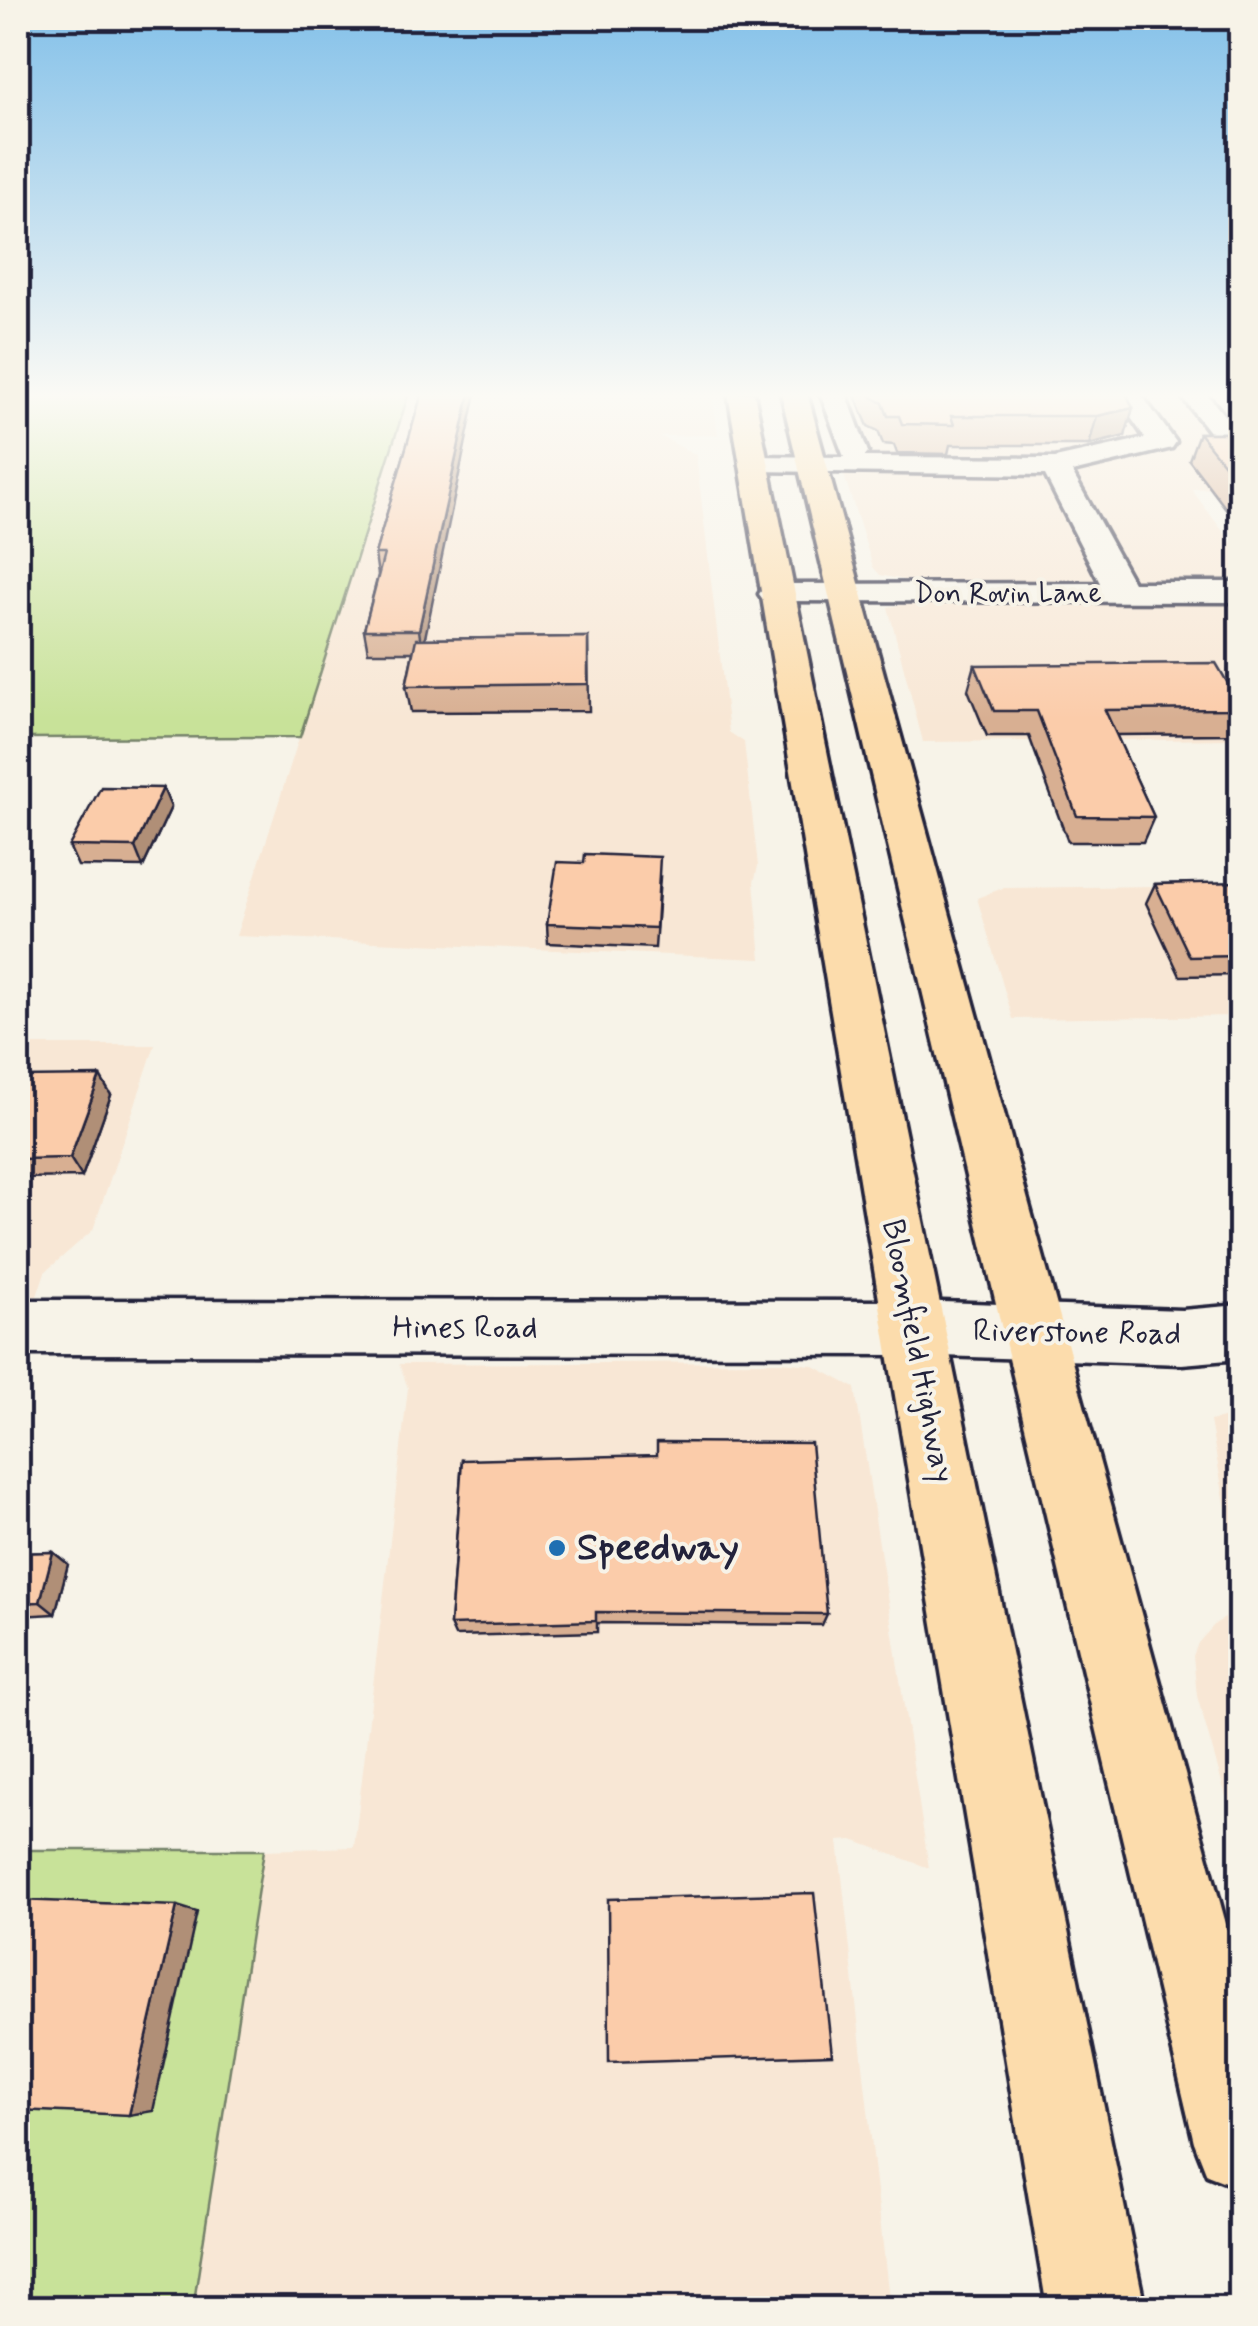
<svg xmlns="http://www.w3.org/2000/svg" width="1258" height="2326" font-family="Mynerve,sans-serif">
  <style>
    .built { fill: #f8e7d5 }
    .green { fill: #c8e299; stroke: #75826a; stroke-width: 2.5 }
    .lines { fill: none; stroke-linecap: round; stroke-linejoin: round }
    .minor-casing { stroke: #22223b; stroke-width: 7 }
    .highway-casing { stroke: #22223b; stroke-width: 7 }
    .minor { fill: #f7f3e8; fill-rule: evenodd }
    .highway { fill: #fcdcac; fill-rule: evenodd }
    .wall { fill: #d8af92; stroke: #22223b; stroke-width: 2.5 }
    .shaded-wall { fill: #b08f77; stroke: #22223b; stroke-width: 2.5 }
    .building { fill: #fbccaa; stroke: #22223b; stroke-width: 2.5 }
    .poi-dot { fill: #1f6fb2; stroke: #f7f3e8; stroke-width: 4 }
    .labels { text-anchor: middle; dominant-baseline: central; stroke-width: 8; stroke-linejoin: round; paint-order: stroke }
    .far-street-label { font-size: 28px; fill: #22223b; stroke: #f7f3e8 }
    .street-label { font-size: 32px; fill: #22223b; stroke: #f7f3e8 }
    .near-poi-label { font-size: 38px; font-weight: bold; fill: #22223b; stroke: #f7f3e8; text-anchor: start }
  </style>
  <rect width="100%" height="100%" fill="#f7f3e8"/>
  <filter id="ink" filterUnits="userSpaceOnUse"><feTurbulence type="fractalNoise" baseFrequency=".01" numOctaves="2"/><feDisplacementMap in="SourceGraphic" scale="20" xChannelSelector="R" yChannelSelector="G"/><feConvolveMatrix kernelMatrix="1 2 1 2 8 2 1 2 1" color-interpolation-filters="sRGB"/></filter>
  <g filter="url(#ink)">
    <g class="built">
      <polygon points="409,393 712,393 718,435 660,436 696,455 729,732 744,742 758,866 754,882 761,959 236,936"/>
      <polygon points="824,393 1240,393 1240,488 1191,489 1240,554 1240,582 904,580 880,575 873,567 821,402 827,402"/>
      <polygon points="1240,602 1240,739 923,742 888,607 912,603"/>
      <polygon points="1240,885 1240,1016 1013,1019 977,898 1003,888"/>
      <polygon points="18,1045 155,1045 93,1230 45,1272 37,1296 18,1296"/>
      <polygon points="781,1362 812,1365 855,1388 929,1868 853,1840 838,1841 890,2308 193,2308 264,1850 354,1847 408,1388 399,1364"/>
      <polygon points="1240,1414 1240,1586 1210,1421"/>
      <polygon points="1240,1610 1240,1845 1197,1696 1193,1656 1198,1643 1216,1623"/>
    </g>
    <g class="green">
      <polygon points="18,393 409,393 300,737 18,738"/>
      <polygon points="18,1850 264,1850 193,2308 18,2308"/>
    </g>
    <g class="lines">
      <g class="minor-casing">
        <g id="minor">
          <polygon points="820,393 846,393 868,452 864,457 1055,458 1145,438 1114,393 1140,393 1176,442 1172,448 1072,472 1133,582 1240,582 1240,602 764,601 759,594 764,587 776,584 1100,583 1045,475 744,471 740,465 744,459 754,456 844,457"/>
          <polygon points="1179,393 1206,393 1240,435 1240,446 1220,446"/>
          <polygon points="18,1300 913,1301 1182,1310 1240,1305 1240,1359 1182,1364 913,1355 18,1354"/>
        </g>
      </g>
      <g class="highway-casing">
        <g id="highway">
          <polygon points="728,393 754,393 1145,2308 1047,2308"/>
          <polygon points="781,393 807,393 1240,1975 1240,2188 1207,2175 1194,2142"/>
        </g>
      </g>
      <use href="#minor" class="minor"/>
      <use href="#highway" class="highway"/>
    </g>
    <g class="wall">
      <polygon points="422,393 425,639 588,637 589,711 411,712 406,686 413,652 368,652 364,630 378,575 375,554"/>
      <polygon points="854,393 1126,393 1125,436 1089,445 950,445 948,454 897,453 894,445 883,444 878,431 868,426"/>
      <polygon points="1199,433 1240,433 1240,527 1189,460"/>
      <polygon points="975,665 1240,704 1240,714 1232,734 1116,735 1154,817 1143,842 1068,842 1029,736 987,736 968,690"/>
      <polygon points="163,788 171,807 143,867 78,866 69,846"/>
      <polygon points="660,877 655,948 548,943 547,924"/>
      <polygon points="1240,883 1240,975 1180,976 1146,903 1155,884"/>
      <polygon points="18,1077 111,1095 82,1177 18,1178"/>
      <polygon points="462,1460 827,1614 822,1625 597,1623 597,1632 455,1636 450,1625"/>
      <polygon points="53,1552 68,1564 55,1614 18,1616 18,1553"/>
    </g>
    <g class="shaded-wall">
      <polygon points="470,393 476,393 422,652 419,630"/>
      <polygon points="1133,408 1125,436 1089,445 1097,416"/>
      <polygon points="163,788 171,807 143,867 135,847"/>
      <polygon points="100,1076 111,1095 82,1177 70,1158"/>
      <polygon points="53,1552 68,1564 55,1614 40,1602"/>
      <polygon points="177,1906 197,1912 153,2111 129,2115"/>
    </g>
    <g class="building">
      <polygon points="422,393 470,393 419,630 364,630 384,554 375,554"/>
      <polygon points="870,393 1126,393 1133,408 1097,416 951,416 954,425 902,424 899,416 888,416 883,403 872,397"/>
      <polygon points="1199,433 1240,433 1240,484"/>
      <polygon points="588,637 588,684 406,686 416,639"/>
      <polygon points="1216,663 1240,704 1240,709 1105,710 1154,817 1077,816 1037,711 994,711 975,665"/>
      <polygon points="101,787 163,788 135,847 69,846"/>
      <polygon points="585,854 660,857 656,928 547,924 557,862 584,863"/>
      <polygon points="1240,882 1240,956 1190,957 1155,884"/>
      <polygon points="100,1076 70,1158 18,1159 18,1077"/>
      <polygon points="657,1442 811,1443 827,1614 596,1612 596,1621 450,1625 462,1460 657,1455"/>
      <polygon points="53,1552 40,1602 18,1603 18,1553"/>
      <polygon points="814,1893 832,2055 609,2062 608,1899"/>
      <polygon points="18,1900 177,1906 129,2115 18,2110"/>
    </g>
  </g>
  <linearGradient id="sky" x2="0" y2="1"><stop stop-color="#82c0e9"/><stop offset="0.55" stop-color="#fbfaf5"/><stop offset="1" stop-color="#fbfaf5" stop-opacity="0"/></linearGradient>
  <rect width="1258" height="719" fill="url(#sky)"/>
  <circle class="poi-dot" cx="557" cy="1548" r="10"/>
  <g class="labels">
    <g class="far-street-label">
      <text x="1008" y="594">Don Rovin Lane</text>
    </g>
    <g class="street-label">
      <text x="465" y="1328">Hines Road</text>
      <text transform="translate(1077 1333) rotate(1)">Riverstone Road</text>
      <text transform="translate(917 1351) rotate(79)">Bloomfield Highway</text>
    </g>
    <g class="near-poi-label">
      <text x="577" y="1548">Speedway</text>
    </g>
  </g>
  <rect width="1258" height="2326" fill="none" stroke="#f7f3e8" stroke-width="60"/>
  <rect x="30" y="30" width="1198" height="2266" fill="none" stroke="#22223b" stroke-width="4" filter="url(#ink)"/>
</svg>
